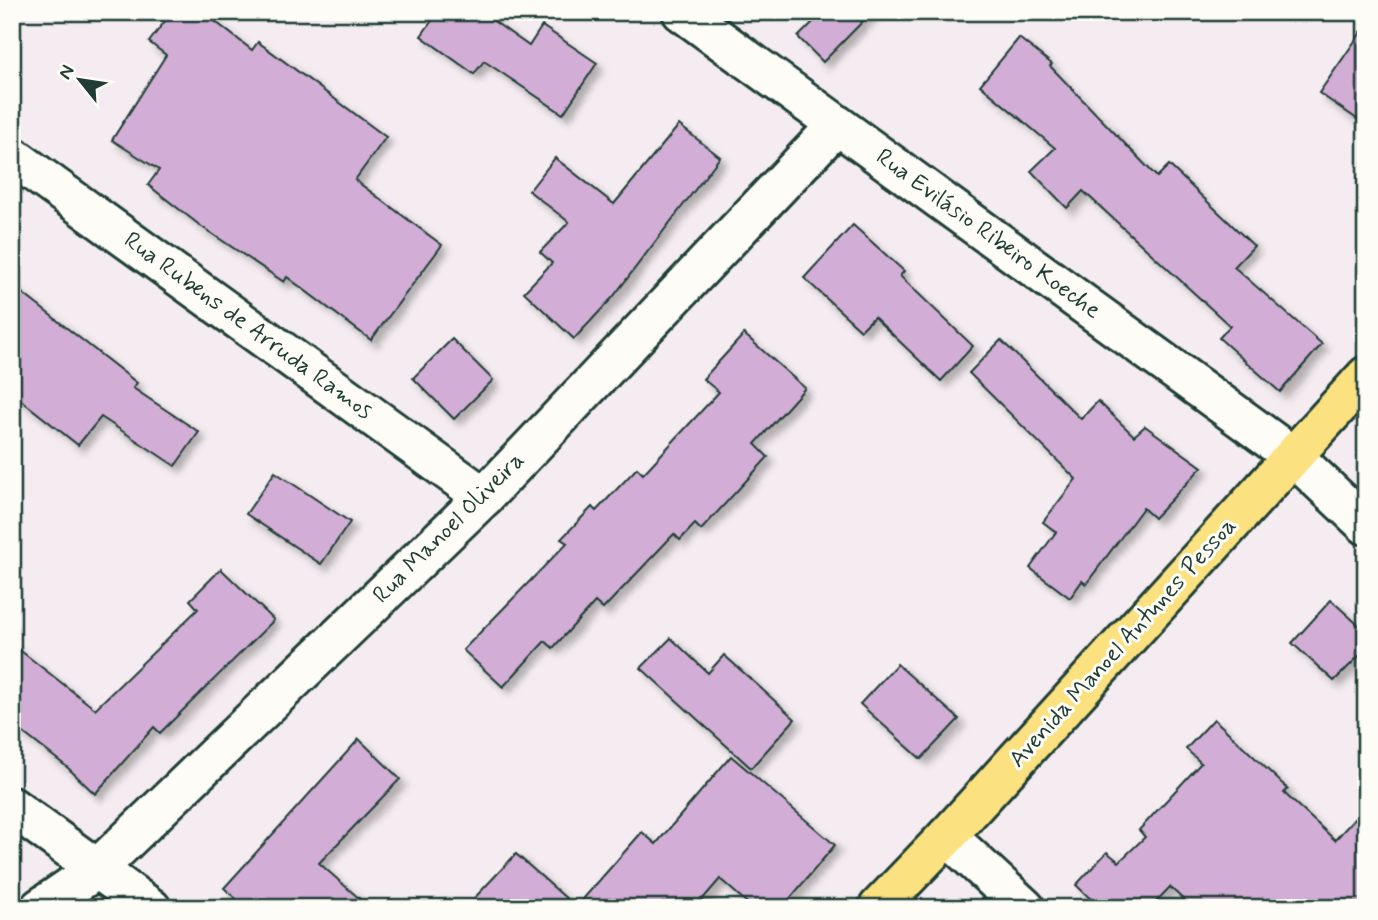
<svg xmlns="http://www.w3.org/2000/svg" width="1378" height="920" font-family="Mynerve,sans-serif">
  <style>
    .building { fill: #d2add6; stroke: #1f3d34; stroke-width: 2; filter: url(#shadow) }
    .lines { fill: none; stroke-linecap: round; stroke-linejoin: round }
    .street-casing { stroke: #1f3d34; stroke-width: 44 }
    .primary-casing { stroke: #1f3d34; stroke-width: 44 }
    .street { stroke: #fdfcf7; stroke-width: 38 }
    .primary { stroke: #fbe180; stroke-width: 38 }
    .labels { text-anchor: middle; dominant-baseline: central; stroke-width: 6; stroke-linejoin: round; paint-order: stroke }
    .street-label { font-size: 24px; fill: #1f3d34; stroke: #fdfcf7 }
  </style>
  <defs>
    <filter id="shadow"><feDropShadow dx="6" dy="6" stdDeviation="3.5" flood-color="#0004"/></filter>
  </defs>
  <rect width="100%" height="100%" fill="#f4ecf0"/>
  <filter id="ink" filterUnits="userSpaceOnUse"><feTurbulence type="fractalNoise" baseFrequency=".0143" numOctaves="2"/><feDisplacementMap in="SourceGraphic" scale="14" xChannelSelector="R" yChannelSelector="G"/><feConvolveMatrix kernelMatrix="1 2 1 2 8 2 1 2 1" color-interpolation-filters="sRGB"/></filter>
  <g filter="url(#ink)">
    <g class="building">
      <polygon points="172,12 203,12 252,50 258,42 386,137 355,180 442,245 371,340 287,277 284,282 202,227 148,185 159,170 112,140 166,55 149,42"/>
      <polygon points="438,12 481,12 529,46 542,26 597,63 563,114 484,61 474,74 421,36"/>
      <polygon points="823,12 872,12 823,62 798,37"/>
      <polygon points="1366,25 1366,125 1319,93"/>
      <polygon points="1019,38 1052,64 1050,66 1157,177 1169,165 1254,246 1234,267 1322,344 1280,392 1219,338 1230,326 1083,191 1067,208 1031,171 1055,148 980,85"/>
      <polygon points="679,125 720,157 613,297 574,339 524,292 552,263 540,252 569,222 529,191 555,158 614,204"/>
      <polygon points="853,225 904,271 900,276 973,346 941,381 874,317 861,330 804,278"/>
      <polygon points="12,285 137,383 133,388 199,432 175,466 101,417 78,445 12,393"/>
      <polygon points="744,334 805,388 755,444 768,457 701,530 695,524 680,540 674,534 603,609 595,602 553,648 545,641 503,687 463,650 567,543 561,539 592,507 596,511 637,468 643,474 719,392 703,379"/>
      <polygon points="452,339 493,380 454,419 413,378"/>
      <polygon points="1001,340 1081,419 1098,401 1134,436 1145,426 1202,467 1154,518 1143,508 1086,584 1082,581 1070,598 1030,568 1056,532 1043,522 1076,479 969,373"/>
      <polygon points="275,472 350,522 321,564 246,514"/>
      <polygon points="221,569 274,620 160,733 154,727 95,794 67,767 12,724 12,644 95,709 198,609 190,600"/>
      <polygon points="1331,600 1366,632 1366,649 1334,681 1292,643"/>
      <polygon points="671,638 708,673 724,655 795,719 751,768 641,668"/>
      <polygon points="897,664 959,719 921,759 860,704"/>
      <polygon points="1214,719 1288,789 1284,793 1335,840 1366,806 1366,908 1192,908 1170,887 1150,908 1100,908 1076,885 1107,852 1119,862 1145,837 1139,830 1201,763 1186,749"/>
      <polygon points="359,739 400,779 319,863 370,908 246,908 224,888"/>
      <polygon points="731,756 835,845 782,908 753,908 720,879 695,908 465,908 516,854 576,907 642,832 656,844"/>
    </g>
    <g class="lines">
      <g class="street-casing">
        <g id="street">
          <polyline points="682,12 1294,457 1366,525"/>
          <polyline points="12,156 484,497"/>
          <polyline points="12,807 151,908"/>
          <polyline points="947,836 1025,908"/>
          <polyline points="40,908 97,869 484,497 837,125"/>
        </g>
      </g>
      <g class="primary-casing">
        <polyline id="primary" points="878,908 947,836 1366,376"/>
      </g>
      <use href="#street" class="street"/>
      <use href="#primary" class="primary"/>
    </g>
  </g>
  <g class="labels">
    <g class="street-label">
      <text transform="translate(988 234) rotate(36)">Rua Evilásio Ribeiro Koeche</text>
      <text transform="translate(248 326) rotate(36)">Rua Rubens de Arruda Ramos</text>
      <text transform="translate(449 528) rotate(-45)">Rua Manoel Oliveira</text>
      <text transform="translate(1123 643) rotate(-48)">Avenida Manoel Antunes Pessoa</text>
    </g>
  </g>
  <rect width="1378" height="920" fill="none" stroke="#fdfcf7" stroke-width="42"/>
  <rect x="21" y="21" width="1336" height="878" fill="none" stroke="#1f3d34" stroke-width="2.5" filter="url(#ink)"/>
  <g transform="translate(80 80) rotate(300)" stroke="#fdfcf7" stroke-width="5" paint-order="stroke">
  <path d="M0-5L12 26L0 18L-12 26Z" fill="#1f3d34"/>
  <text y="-10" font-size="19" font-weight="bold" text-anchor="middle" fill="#1f3d34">N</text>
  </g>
</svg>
